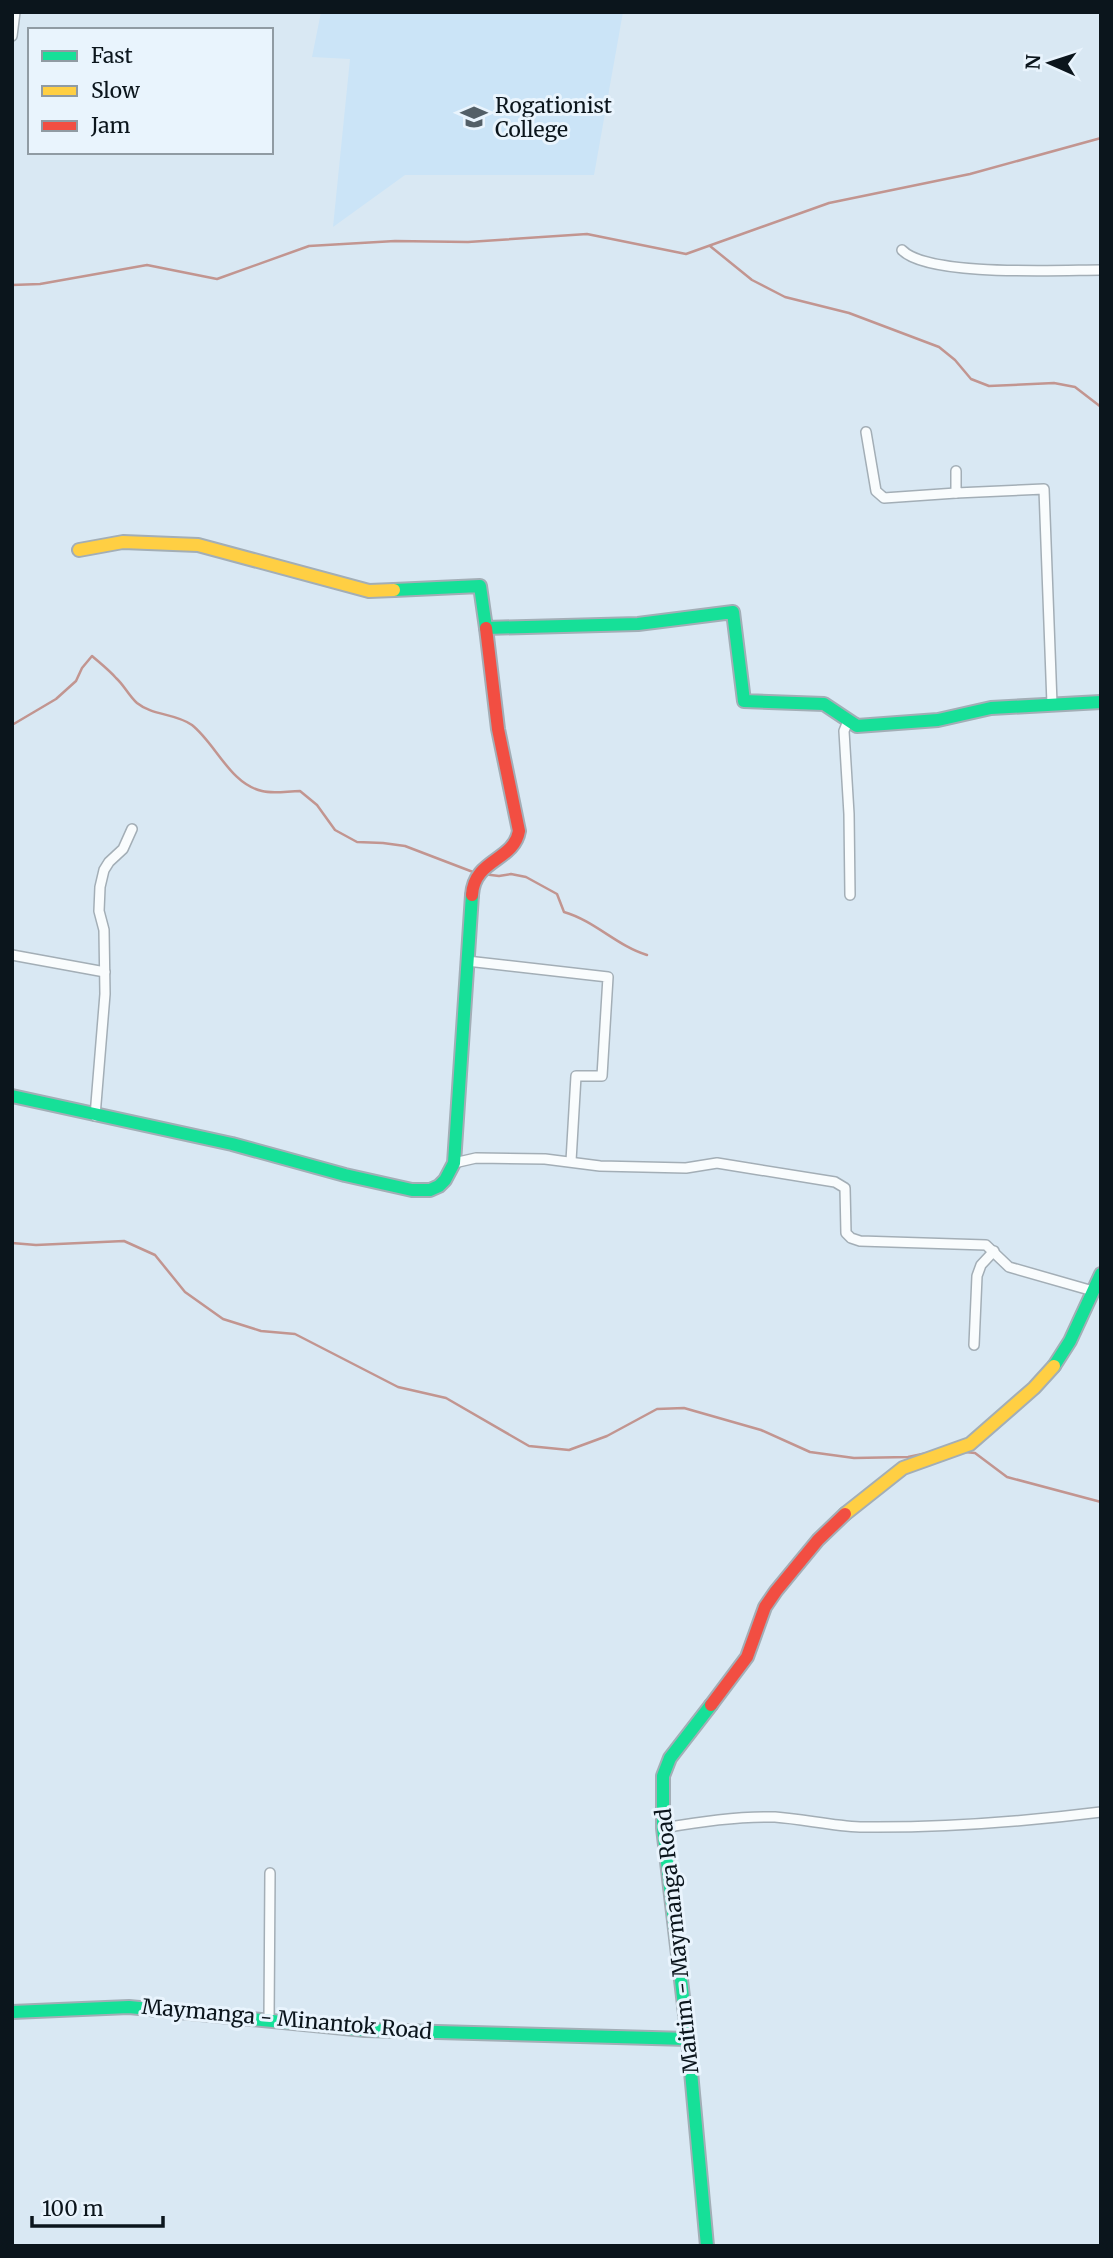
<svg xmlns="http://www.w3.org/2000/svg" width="1113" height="2258" font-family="Merriweather,serif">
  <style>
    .built { fill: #cbe4f7 }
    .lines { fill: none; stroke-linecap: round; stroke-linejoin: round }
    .stream { stroke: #c29590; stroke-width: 2.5 }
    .street-casing { stroke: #a3aeb6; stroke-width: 12 }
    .fast-casing { stroke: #a3aeb6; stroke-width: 16 }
    .slow-casing { stroke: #a3aeb6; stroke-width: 16 }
    .jam-casing { stroke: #a3aeb6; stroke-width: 16 }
    .street { stroke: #f9fcfd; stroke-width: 9 }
    .fast { stroke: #16e098; stroke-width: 12 }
    .slow { stroke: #ffcf43; stroke-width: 12 }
    .jam { stroke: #f24e42; stroke-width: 12 }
    .labels { text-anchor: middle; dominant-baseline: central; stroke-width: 6; stroke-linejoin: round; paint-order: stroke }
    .poi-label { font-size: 21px; fill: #0b151c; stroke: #e9f4fd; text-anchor: start }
    .street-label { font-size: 21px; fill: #0b151c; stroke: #e9f4fd }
  </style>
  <rect width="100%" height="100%" fill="#d9e8f3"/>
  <polygon class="built" points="321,12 623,12 594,175 405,175 333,227 350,59 312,57"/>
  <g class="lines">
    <g class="stream">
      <polyline points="710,246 752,280 785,297 849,313 939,347 955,360 971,379 989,386 1054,383 1075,387 1101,407"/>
      <polyline points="12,285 40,284 147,265 217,279 309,246 395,241 468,242 587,234 686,254 829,203 970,174 1101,138"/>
      <path d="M12 725 56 699 76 681 82 668 92 656C100 663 109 670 116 678 124 685 129 696 137 703 153 716 175 713 192 725 216 744 230 784 262 791 273 794 288 791 300 791L317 805 335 830 357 842 383 843 405 846 473 872"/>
      <path d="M483 874 499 876 511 874 526 877 557 894 564 912C595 921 617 946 647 955"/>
      <polyline points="12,1243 36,1245 124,1241 155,1255 185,1292 223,1319 261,1331 295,1334 398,1387 446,1398 529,1446 569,1450 607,1436 657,1409 684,1408 761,1430 810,1452 854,1458 908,1457 927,1453"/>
      <polyline points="965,1452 975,1453 1007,1477 1101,1502"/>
    </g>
    <g class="street-casing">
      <g id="street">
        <polyline points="12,36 15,12"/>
        <path d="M902 250C928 277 1061 270 1101 270"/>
        <polyline points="866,432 876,491 884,498 956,493"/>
        <polyline points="956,471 956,493 1044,489 1052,704"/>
        <polyline points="848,721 844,731 849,814 850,895"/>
        <polyline points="12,955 105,972"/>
        <polyline points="467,961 608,977 602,1076 576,1076 571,1161"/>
        <polyline points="95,1116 105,994 104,930 99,911 100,887 104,870 109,862 123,849 132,829"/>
        <polyline points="454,1163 476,1158 545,1159 600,1166 686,1168 717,1163 835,1182 845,1188 846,1233 851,1238 860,1241 986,1245 1009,1267 1093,1291"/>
        <polyline points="974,1345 977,1276 981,1265 994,1251"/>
        <path d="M663 1828C699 1822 738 1816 775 1817 803 1819 832 1826 860 1827 941 1828 1021 1822 1101 1812"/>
        <polyline points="269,2019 270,1873"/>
      </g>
    </g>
    <g class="fast-casing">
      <g id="fast">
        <polyline points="394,590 480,586 486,628 638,624 733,612 744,701 824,704 857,726 938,720 991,708 1101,702"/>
        <polyline points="12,1096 232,1144 345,1175 412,1190 430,1190 439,1186 445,1180 454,1163 472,895"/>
        <polyline points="1054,1366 1070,1341 1101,1274"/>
        <polyline points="12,2012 129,2007 365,2030 688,2039"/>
        <polyline points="707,2246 688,2039 663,1828 663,1776 670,1758 711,1705"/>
      </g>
    </g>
    <g class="slow-casing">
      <g id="slow">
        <polyline points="79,550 123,542 198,545 369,591 394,590"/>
        <polyline points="845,1514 903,1468 970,1444 1034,1388 1054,1366"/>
      </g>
    </g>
    <g class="jam-casing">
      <g id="jam">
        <path d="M472 895C474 859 514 861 519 831L498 729 486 628"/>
        <polyline points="711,1705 747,1657 765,1607 776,1591 818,1540 845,1514"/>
      </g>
    </g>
    <use href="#street" class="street"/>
    <use href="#fast" class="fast"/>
    <use href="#slow" class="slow"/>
    <use href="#jam" class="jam"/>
  </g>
  <defs>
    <g id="university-bare" transform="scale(2.1)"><path d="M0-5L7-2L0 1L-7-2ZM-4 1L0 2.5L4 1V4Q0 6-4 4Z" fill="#535f67" stroke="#e9f4fd" stroke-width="2.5" paint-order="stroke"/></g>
  </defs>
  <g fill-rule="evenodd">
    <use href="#university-bare" x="474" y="117"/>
  </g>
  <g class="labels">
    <g class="poi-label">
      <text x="495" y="105">Rogationist<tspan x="495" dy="24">College</tspan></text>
    </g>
    <g class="street-label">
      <text transform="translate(677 1941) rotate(-96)">Maitim - Maymanga Road</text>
      <text transform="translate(287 2019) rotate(5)">Maymanga - Minantok Road</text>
    </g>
  </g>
  <rect width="1113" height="2258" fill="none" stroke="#0b151c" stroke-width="28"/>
  <rect x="28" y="28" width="245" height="126" fill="#e9f4fd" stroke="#909ba3" stroke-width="2"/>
  <rect x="42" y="51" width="35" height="10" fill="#16e098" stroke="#909ba3" stroke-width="2"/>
  <text x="91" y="63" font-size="21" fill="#0b151c">Fast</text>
  <rect x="42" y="86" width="35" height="10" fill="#ffcf43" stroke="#909ba3" stroke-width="2"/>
  <text x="91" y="98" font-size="21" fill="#0b151c">Slow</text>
  <rect x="42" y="121" width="35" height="10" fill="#f24e42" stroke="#909ba3" stroke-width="2"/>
  <text x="91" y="133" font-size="21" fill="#0b151c">Jam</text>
  <g transform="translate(1050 63) rotate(273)" stroke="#e9f4fd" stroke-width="5" paint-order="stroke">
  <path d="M0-5L12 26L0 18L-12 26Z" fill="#0b151c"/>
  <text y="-10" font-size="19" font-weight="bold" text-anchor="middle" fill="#0b151c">N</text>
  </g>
  <path d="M32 2216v10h131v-10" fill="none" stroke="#0b151c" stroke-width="3.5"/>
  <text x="42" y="2216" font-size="21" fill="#0b151c" stroke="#e9f4fd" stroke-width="5" paint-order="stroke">100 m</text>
</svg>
